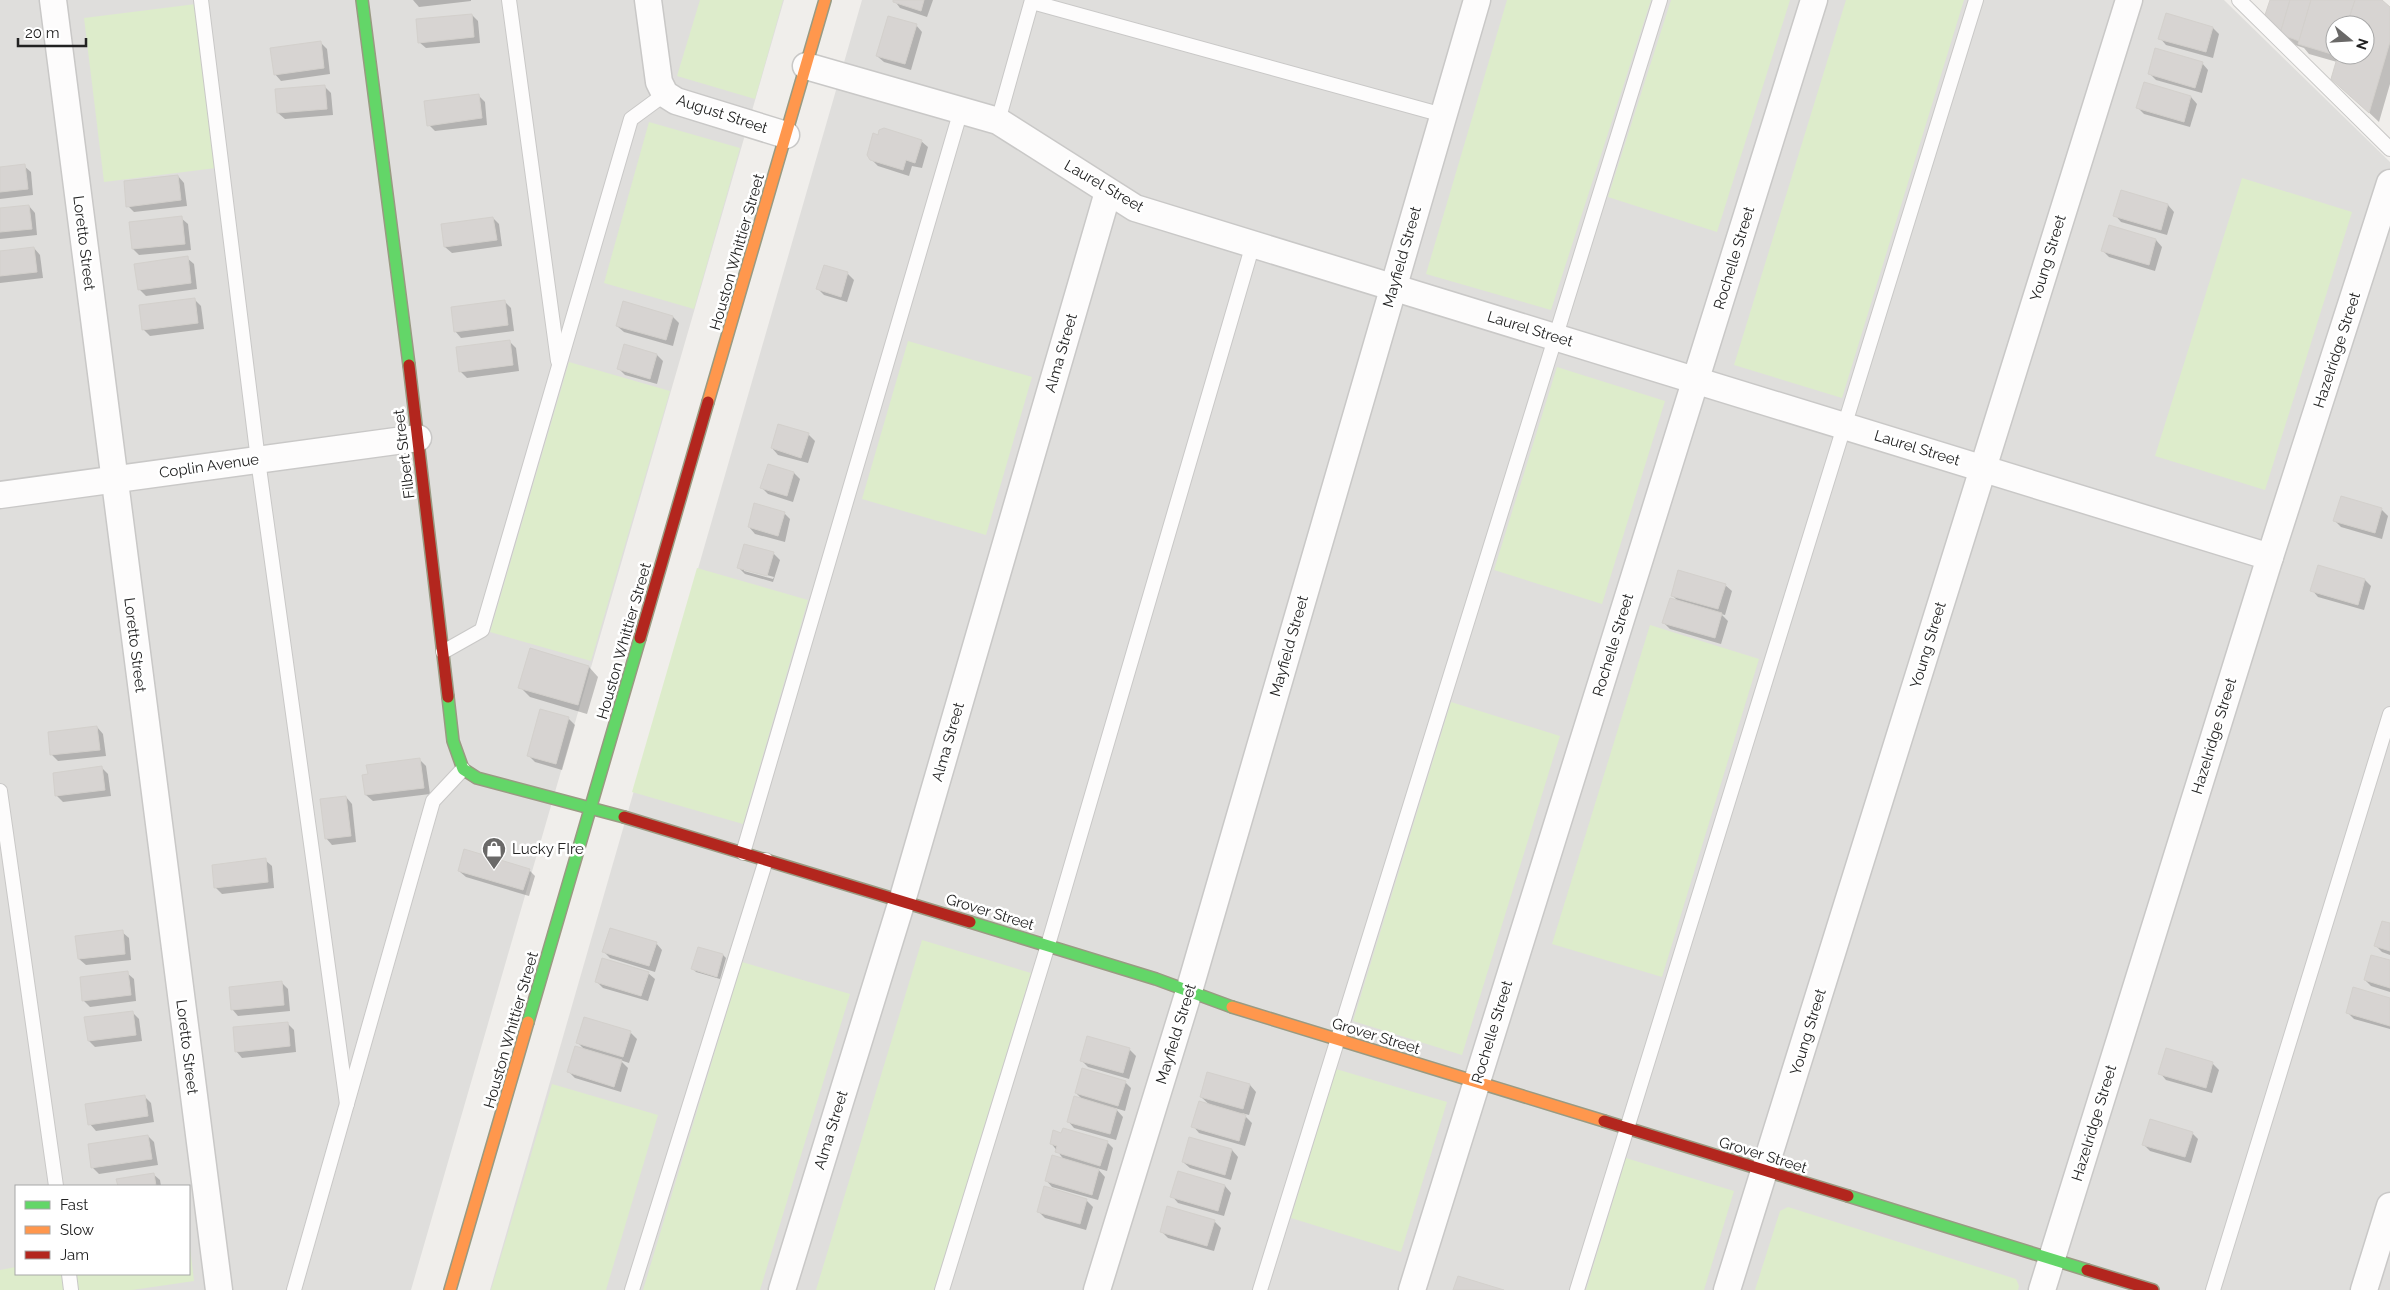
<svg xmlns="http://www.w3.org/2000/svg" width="2390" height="1290" font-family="Raleway,sans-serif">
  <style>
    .residential { fill: #dfdedc; fill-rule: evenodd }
    .grass { fill: #ddeccb }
    .shadow { fill: #0003; fill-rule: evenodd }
    .building { fill: #d7d4d2; stroke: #d3d0cc }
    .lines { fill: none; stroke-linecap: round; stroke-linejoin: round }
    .lane-casing { stroke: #c9c8c7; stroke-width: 16 }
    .street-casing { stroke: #c9c8c7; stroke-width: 29 }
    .fast-casing { stroke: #999a82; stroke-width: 14 }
    .slow-casing { stroke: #999a82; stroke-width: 14 }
    .jam-casing { stroke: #999a82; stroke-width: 14 }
    .lane { stroke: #fdfcfc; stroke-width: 14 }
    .street { stroke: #fdfcfc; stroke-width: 26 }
    .fast { stroke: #63d668; stroke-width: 11 }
    .slow { stroke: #ff974d; stroke-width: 11 }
    .jam { stroke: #b3261e; stroke-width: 11 }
    .labels { text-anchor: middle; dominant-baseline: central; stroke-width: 5; stroke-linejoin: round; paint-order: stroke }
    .street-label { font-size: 15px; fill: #222; stroke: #fff }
    .poi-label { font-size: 15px; fill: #222; stroke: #fff; text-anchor: start }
  </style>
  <rect width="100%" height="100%" fill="#f0eeeb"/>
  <g class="residential">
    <path d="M0 0H784L411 1290H0ZM16 1186H189V1274H16Z"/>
    <polygon points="862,0 2224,0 2390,162 2390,1290 490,1290"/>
  </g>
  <g class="grass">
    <polygon points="700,0 783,0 755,99 677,76"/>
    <polygon points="1507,0 1651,0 1551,310 1426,274"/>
    <polygon points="1671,0 1790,0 1717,232 1608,197"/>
    <polygon points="1846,0 1964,0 1842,398 1734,365"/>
    <polygon points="196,4 216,168 104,182 84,18"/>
    <polygon points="649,122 740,148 694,309 604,283"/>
    <polygon points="2242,178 2352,212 2265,490 2155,456"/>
    <polygon points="908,341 1032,377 986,535 862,499"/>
    <polygon points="569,362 670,391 591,661 490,632"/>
    <polygon points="1557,367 1665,401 1602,604 1494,570"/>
    <polygon points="697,568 808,600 743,824 632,792"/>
    <polygon points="1650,625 1759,659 1662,977 1552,944"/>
    <polygon points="1451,702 1560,736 1462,1055 1353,1021"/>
    <polygon points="922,940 1031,973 934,1290 816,1290"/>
    <polygon points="742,962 850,994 760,1290 643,1290"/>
    <polygon points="1336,1069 1447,1102 1401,1252 1291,1218"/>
    <polygon points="552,1084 658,1115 606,1290 491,1290"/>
    <polygon points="1626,1158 1734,1191 1704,1290 1586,1290"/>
    <polygon points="1788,1207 2016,1279 2019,1286 2018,1290 1755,1290 1780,1211"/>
    <polygon points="189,1239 194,1281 132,1290 0,1290 0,1270 16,1267 16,1274 189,1274"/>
  </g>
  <g class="shadow">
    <polygon points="413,0 471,0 471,1 419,7"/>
    <polygon points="894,0 933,0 927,17 900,8"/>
    <path d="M2271 0H2381L2390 9V84L2379 122 2343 88 2337 62 2309 54 2304 48 2292 44 2266 18ZM2335 25H2365V55H2335Z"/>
    <polygon points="472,15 478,21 480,43 426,48 419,42"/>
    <polygon points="916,25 922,32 911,70 884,62 877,56"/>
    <polygon points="2213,28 2219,34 2213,58 2166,45 2160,38"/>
    <polygon points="321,43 327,49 330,74 281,81 275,74"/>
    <polygon points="2202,63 2208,70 2202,93 2156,80 2149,73"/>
    <polygon points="325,87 331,93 333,115 285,119 278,113"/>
    <polygon points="478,95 485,102 487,125 435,131 429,125"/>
    <polygon points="2191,97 2197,104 2190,127 2144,114 2138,108"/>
    <polygon points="921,141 928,147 922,168 912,166 909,176 878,166 871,159"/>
    <polygon points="24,166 31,172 33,195 0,199 0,168"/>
    <polygon points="178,176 184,183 187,206 134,212 128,206"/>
    <polygon points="2122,192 2168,205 2174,212 2167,235 2121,222 2115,215"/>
    <polygon points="29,206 35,213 37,235 0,239 0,209"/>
    <polygon points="181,218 188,224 191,250 139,255 133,249"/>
    <polygon points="493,218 499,224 502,246 452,253 445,247"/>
    <polygon points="2156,240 2162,247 2155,271 2109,257 2103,251"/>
    <polygon points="34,248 40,255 43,278 0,283 0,253"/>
    <polygon points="187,258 194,264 197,289 146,296 139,289"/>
    <polygon points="847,273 854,280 847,302 824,295 818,289"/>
    <polygon points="195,300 201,306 204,329 150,336 143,329"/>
    <polygon points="504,301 511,308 514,331 461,338 455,331"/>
    <polygon points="673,317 679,323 673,346 624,332 617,326"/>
    <polygon points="510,342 516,348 519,371 467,378 460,371"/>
    <polygon points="657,355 663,361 657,384 625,375 618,368"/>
    <polygon points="808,434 815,441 808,463 778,455 772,448"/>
    <polygon points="794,473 800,479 793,502 768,494 762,488"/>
    <polygon points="2342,498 2382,510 2388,516 2382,539 2341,527 2335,521"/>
    <polygon points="784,513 790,519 785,542 755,534 749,527"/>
    <path d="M773 553 780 560 773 582 745 574 738 567ZM744 569 774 577 773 579 744 571Z"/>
    <polygon points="2318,567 2365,580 2371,586 2364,610 2318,597 2312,590"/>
    <polygon points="1725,585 1732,591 1725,615 1721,614 1728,621 1721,644 1670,629 1664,623 1678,601 1672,595"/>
    <polygon points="589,667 598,677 587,714 530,697 520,687"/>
    <polygon points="568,718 575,725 562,770 535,762 528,755"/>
    <polygon points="97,727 103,734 106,756 58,761 52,755"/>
    <polygon points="419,759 426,766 430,794 373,801 366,795"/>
    <polygon points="102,768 108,774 111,796 63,802 57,796"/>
    <polygon points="346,797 352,804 356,842 332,845 326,838"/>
    <polygon points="265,860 272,866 274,888 222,894 216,888"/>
    <polygon points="529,870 535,876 529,896 466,877 459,871"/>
    <polygon points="2390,925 2390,955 2382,952 2376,946"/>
    <polygon points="122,932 129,938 131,960 86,965 79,959"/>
    <polygon points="656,943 662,950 655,972 610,958 603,951"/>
    <polygon points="723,955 726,958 720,979 696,972 693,969"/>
    <polygon points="2390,962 2390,992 2371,986 2365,980"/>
    <polygon points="127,973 134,979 136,1001 90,1007 84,1001"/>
    <polygon points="648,973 655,979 648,1001 603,988 596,981"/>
    <polygon points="281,982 288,989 290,1011 238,1016 232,1009"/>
    <polygon points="2390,999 2390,1029 2354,1019 2347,1012"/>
    <polygon points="132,1012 139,1019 142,1041 95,1047 89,1041"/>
    <polygon points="287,1023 294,1030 296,1052 242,1058 236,1051"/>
    <polygon points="630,1032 637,1039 629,1063 620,1060 628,1068 621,1092 575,1078 569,1072 586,1051 578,1043"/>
    <polygon points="1129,1049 1136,1056 1129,1079 1088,1067 1081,1060"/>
    <polygon points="2212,1063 2219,1070 2212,1093 2166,1080 2160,1073"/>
    <polygon points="1125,1082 1131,1088 1125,1111 1115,1108 1123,1117 1116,1140 1074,1128 1068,1121 1084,1101 1076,1093"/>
    <polygon points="1250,1085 1256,1092 1249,1115 1242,1113 1252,1123 1245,1146 1199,1133 1193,1126 1211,1106 1201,1097"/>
    <polygon points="144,1096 151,1103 154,1122 96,1131 90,1124"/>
    <polygon points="2192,1133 2198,1139 2191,1163 2150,1151 2144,1145"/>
    <polygon points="148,1136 154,1142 158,1165 99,1174 93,1168"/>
    <polygon points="1107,1142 1113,1148 1107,1171 1097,1168 1105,1177 1098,1200 1052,1187 1046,1180 1065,1161 1051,1143"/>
    <polygon points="1232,1150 1238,1157 1231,1180 1190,1168 1183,1162"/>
    <polygon points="1179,1173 1225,1186 1231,1193 1224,1216 1178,1203 1172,1196"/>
    <polygon points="153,1174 160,1180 161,1186 119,1186 118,1180"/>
    <polygon points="1086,1200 1093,1207 1086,1230 1045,1218 1038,1211"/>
    <polygon points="1214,1221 1221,1228 1214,1251 1168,1238 1161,1231"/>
  </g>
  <g class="building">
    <polygon points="893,0 924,0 921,11 893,2"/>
    <polygon points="2270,0 2290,0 2280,34 2264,18"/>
    <polygon points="2290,0 2311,0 2299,41 2280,34"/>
    <polygon points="2311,0 2355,0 2347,25 2335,25 2335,55 2338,56 2298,44"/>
    <polygon points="2355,0 2382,0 2390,7 2390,42 2369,113 2331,79 2338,55 2365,55 2365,25 2347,25"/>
    <polygon points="2166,13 2213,27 2206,52 2158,39"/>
    <polygon points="472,14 474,37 418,43 416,19"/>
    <polygon points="888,16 917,24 905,64 876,56"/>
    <polygon points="321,41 324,68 274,75 270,48"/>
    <polygon points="2155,48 2203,62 2195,88 2148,74"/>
    <polygon points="2144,82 2191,96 2184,122 2136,108"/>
    <polygon points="325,85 327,109 277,113 275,89"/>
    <polygon points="479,94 482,118 427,126 424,101"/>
    <polygon points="884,128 922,140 915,163 906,160 903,170 870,160 867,155 873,133 878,135 879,130"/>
    <polygon points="25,164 28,189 0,192 0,167"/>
    <polygon points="178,175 181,200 126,207 124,181"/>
    <polygon points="2121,190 2168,204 2161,230 2113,216"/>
    <polygon points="29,205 32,229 0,232 0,208"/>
    <polygon points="182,216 185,244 132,249 129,222"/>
    <polygon points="493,217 497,240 444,247 441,224"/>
    <polygon points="2109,225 2156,239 2149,265 2101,251"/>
    <polygon points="34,247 37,272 0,276 0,251"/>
    <polygon points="188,256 191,283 138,290 134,264"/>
    <polygon points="824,265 848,272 841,297 816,289"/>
    <polygon points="195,298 198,323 142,330 139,305"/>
    <polygon points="505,300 508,325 454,332 451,307"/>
    <polygon points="623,301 673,316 666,340 616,326"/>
    <polygon points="510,340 513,365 459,372 456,347"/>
    <polygon points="624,344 657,354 650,379 617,369"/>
    <polygon points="778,424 809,433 801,458 771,448"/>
    <polygon points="768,464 794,472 787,496 760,488"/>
    <polygon points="2341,496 2382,508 2375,533 2333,521"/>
    <polygon points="754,503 785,512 778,536 748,527"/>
    <polygon points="744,544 774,552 767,576 737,568"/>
    <polygon points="2318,565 2365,579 2358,605 2310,591"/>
    <polygon points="1678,570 1726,584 1718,609 1671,596"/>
    <polygon points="1670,598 1722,613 1715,638 1662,623"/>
    <polygon points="530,648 589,666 578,705 518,688"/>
    <polygon points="540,709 569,717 556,764 527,756"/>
    <polygon points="97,726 100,750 50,755 48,732"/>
    <polygon points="420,758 424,788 365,795 362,775 368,774 366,765"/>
    <polygon points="102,766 105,790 55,796 53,773"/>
    <polygon points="346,796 351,836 325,839 320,799"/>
    <polygon points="464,849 530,869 523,890 458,871"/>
    <polygon points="266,858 268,882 214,888 212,865"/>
    <polygon points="2382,921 2390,923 2390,951 2374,946"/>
    <polygon points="610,928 657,942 649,966 602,952"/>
    <polygon points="123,930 125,954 78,959 75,936"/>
    <polygon points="698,947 723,954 717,977 691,969"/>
    <polygon points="2371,955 2390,960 2390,988 2364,980"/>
    <polygon points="602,958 649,972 641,996 595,982"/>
    <polygon points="128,971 131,995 82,1001 80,977"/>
    <polygon points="282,981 284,1005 231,1010 229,987"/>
    <polygon points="2353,987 2390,998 2390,1026 2346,1013"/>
    <polygon points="133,1011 136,1035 88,1041 84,1017"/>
    <polygon points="584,1017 631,1031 623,1057 576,1043"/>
    <polygon points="288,1022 290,1046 235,1052 233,1027"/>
    <polygon points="1087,1036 1130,1048 1123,1073 1080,1061"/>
    <polygon points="575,1046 622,1060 614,1087 567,1072"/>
    <polygon points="2166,1048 2213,1062 2206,1088 2158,1074"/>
    <polygon points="1082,1068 1126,1081 1118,1106 1075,1093"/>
    <polygon points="1207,1072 1250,1084 1243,1109 1200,1097"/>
    <polygon points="145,1095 148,1116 88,1125 85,1104"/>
    <polygon points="1074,1096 1117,1109 1110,1134 1067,1122"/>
    <polygon points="1199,1101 1246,1115 1239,1141 1191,1127"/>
    <polygon points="2150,1119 2193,1132 2185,1157 2142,1145"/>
    <polygon points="1063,1128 1108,1141 1100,1166 1055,1152 1057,1146 1050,1144 1053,1130 1061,1133"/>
    <polygon points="148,1135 152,1159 91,1168 88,1144"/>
    <polygon points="1189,1137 1232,1149 1225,1175 1182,1162"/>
    <polygon points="1052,1155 1099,1169 1092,1195 1045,1181"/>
    <polygon points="1178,1171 1225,1185 1218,1211 1170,1197"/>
    <polygon points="154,1173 156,1186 118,1186 116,1179"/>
    <polygon points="1044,1186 1087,1199 1080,1224 1037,1212"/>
    <polygon points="1167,1206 1215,1220 1207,1246 1160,1232"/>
    <polygon points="1458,1276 1504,1290 1453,1290"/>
  </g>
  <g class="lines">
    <g class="lane-casing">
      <g id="lane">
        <polyline points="201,0 258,460 347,1104"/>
        <polyline points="509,0 558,361"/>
        <polyline points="2239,0 2390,149"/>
        <polyline points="1032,2 1443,115"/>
        <polyline points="998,121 1032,0"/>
        <polyline points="443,652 482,630 631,119 665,94"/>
        <polyline points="0,791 56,1186"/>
        <polyline points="743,853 961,110"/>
        <polyline points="69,1274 71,1290"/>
        <polyline points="294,1290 433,801 463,769"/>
        <polyline points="632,1290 766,860"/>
        <polyline points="942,1290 1048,945 1253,244"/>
        <polyline points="1260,1290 1660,0"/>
        <polyline points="1577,1290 1976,0"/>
        <polyline points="2213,1290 2390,714"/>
      </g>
    </g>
    <g class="street-casing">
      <g id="street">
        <polyline points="53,0 219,1290"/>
        <polyline points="648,0 659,82 665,94 676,101 786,135"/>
        <polyline points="806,66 998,121 1135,208 2270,557"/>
        <polyline points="0,495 418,438"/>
        <polyline points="782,1290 902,901 1108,192"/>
        <polyline points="1097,1290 1189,991 1477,0"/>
        <polyline points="1412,1290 1814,0"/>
        <polyline points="1727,1290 2129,0"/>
        <polyline points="2042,1290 2270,557 2390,183"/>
        <polyline points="2364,1290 2390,1206"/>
      </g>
    </g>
    <g class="fast-casing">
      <g id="fast">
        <polyline points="362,0 409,365"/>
        <polyline points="448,697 453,741 463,769 477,778 624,817"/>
        <polyline points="970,922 1156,979 1232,1007"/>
        <polyline points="528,1022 640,638"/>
        <polyline points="1848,1196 2087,1270"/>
      </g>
    </g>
    <g class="slow-casing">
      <g id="slow">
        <polyline points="708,402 825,0"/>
        <polyline points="1232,1007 1604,1121"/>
        <polyline points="450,1290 528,1022"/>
      </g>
    </g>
    <g class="jam-casing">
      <g id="jam">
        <polyline points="409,365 448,697"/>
        <polyline points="640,638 708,402"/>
        <polyline points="624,817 970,922"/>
        <polyline points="1604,1121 1848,1196"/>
        <polyline points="2087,1270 2153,1290"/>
      </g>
    </g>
    <use href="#lane" class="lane"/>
    <use href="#street" class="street"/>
    <use href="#fast" class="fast"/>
    <use href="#slow" class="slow"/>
    <use href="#jam" class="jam"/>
  </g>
  <defs>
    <g id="shop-pin" transform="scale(1.25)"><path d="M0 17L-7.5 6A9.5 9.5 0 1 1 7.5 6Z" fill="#6a6968" stroke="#fff"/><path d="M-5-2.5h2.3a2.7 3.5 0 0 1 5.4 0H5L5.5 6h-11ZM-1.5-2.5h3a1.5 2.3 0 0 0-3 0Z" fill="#fff"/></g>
  </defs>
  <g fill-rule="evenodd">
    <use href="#shop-pin" x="494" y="849"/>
  </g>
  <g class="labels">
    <g class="street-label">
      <text transform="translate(722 114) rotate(18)">August Street</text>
      <text transform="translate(1104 186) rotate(30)">Laurel Street</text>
      <text transform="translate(84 243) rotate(83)">Loretto Street</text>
      <text transform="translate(737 252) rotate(-74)">Houston Whittier Street</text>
      <text transform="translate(1402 257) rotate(-74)">Mayfield Street</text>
      <text transform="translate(1734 258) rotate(-73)">Rochelle Street</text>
      <text transform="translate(2048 258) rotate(-73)">Young Street</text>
      <text transform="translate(1530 329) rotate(17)">Laurel Street</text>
      <text transform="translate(2337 350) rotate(-72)">Hazelridge Street</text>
      <text transform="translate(1061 353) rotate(-74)">Alma Street</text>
      <text transform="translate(1917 448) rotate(17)">Laurel Street</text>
      <text transform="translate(404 454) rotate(-97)">Filbert Street</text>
      <text transform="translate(209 466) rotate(-8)">Coplin Avenue</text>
      <text transform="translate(624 641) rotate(-74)">Houston Whittier Street</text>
      <text transform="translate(135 645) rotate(83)">Loretto Street</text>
      <text transform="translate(1613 645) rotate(-73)">Rochelle Street</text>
      <text transform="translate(1928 645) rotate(-73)">Young Street</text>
      <text transform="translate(1289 646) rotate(-74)">Mayfield Street</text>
      <text transform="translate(2214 736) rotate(-73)">Hazelridge Street</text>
      <text transform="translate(948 742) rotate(-74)">Alma Street</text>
      <text transform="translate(990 912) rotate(17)">Grover Street</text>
      <text transform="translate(511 1030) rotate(-74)">Houston Whittier Street</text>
      <text transform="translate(1492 1032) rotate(-73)">Rochelle Street</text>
      <text transform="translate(1808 1032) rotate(-73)">Young Street</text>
      <text transform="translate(1176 1034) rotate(-73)">Mayfield Street</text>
      <text transform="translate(1376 1036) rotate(17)">Grover Street</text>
      <text transform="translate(187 1047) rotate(83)">Loretto Street</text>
      <text transform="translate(2094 1123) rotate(-73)">Hazelridge Street</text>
      <text transform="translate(831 1130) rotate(-73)">Alma Street</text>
      <text transform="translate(1763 1155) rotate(17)">Grover Street</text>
    </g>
    <g class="poi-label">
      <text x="512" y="849">Lucky FIre</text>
    </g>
  </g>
  <rect x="15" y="1185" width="175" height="90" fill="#ffffff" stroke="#a7a7a7"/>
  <rect x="25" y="1201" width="25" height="8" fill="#63d668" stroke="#a7a7a7"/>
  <text x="60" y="1210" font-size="15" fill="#222222">Fast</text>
  <rect x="25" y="1226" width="25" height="8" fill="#ff974d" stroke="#a7a7a7"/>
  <text x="60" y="1235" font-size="15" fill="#222222">Slow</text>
  <rect x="25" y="1251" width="25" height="8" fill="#b3261e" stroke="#a7a7a7"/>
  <text x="60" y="1260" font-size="15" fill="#222222">Jam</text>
  <g transform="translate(2350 40) rotate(108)"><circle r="24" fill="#ffffff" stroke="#a7a7a7"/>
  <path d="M0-4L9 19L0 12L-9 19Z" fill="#6a6968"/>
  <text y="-8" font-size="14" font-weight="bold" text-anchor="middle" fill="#222222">N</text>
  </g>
  <path d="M18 38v8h68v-8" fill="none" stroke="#222222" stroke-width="2.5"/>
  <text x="25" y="38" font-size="15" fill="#222222" stroke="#ffffff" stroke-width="4" paint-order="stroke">20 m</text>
</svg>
